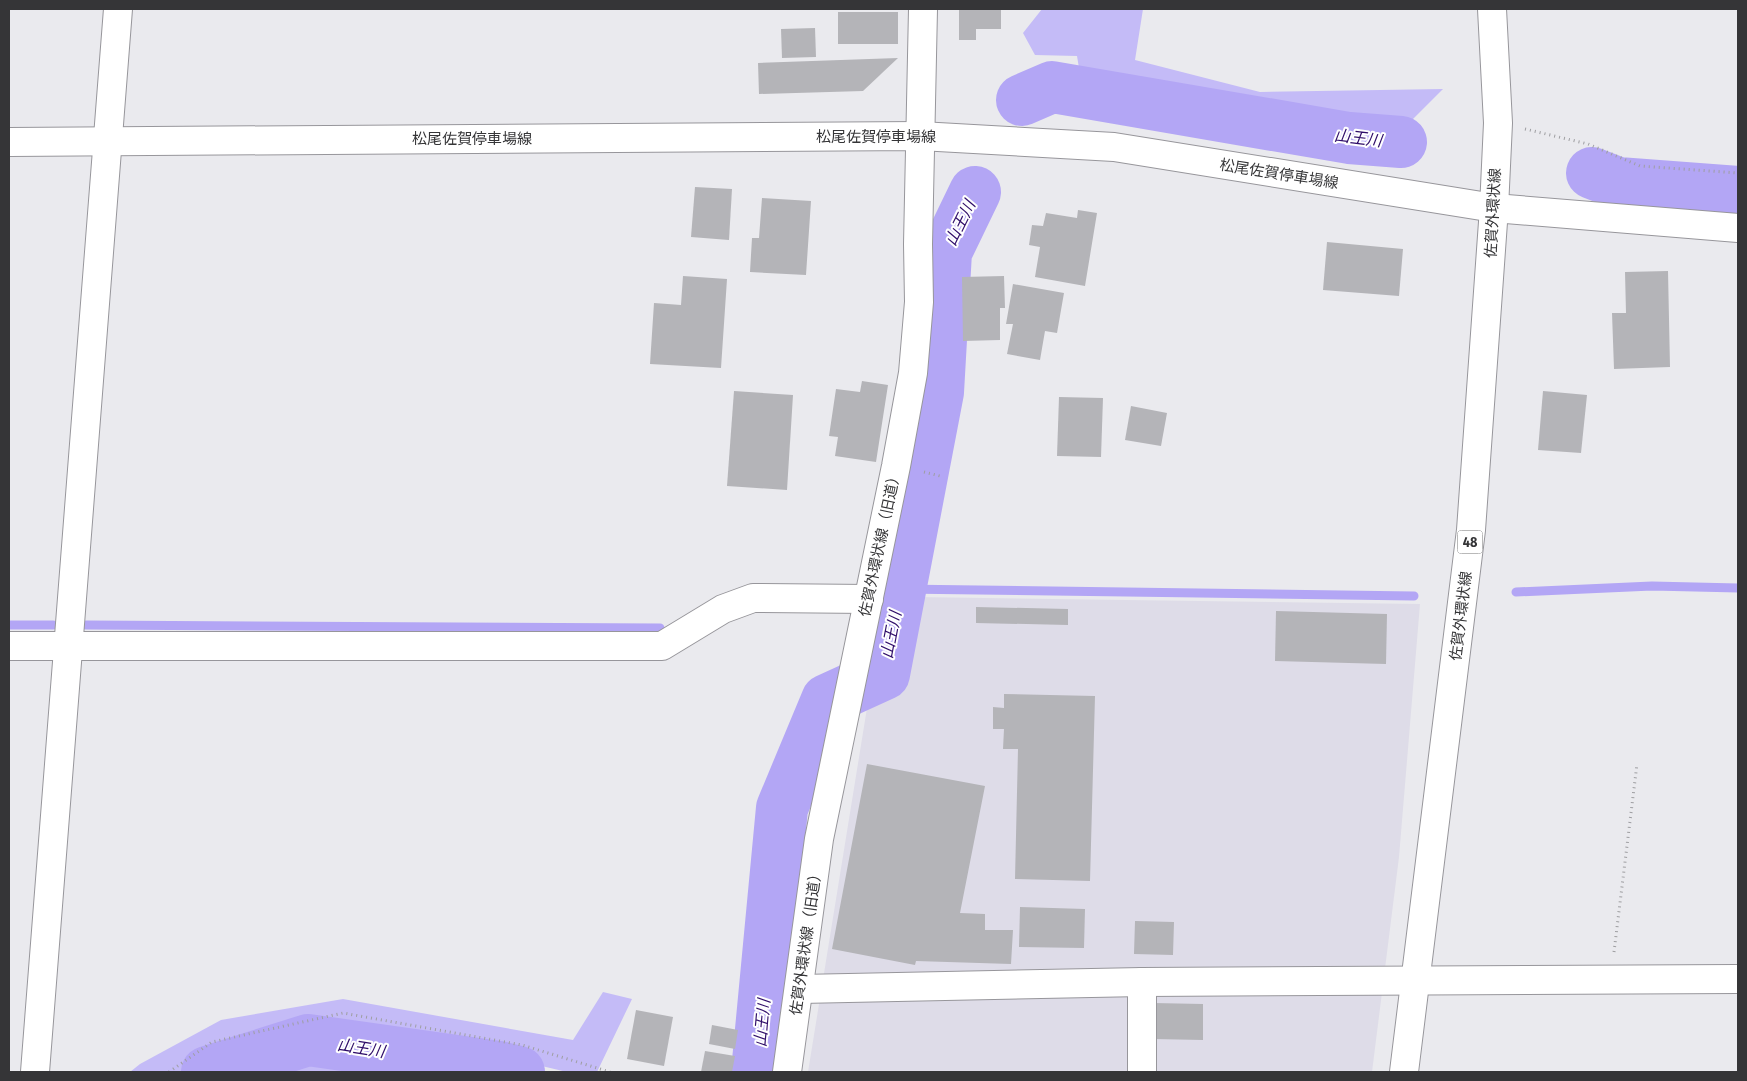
<svg xmlns="http://www.w3.org/2000/svg" width="1747" height="1081" font-family="'Fira Sans Condensed','Noto Sans JP',sans-serif">
  <style>
    .built { fill: #dedce8 }
    .green { fill: #c4bbf7 }
    .lines { fill: none; stroke-linecap: round; stroke-linejoin: round }
    .stream { stroke: #b3a6f5; stroke-width: 9 }
    .river { stroke: #b3a6f5; stroke-width: 52 }
    .building { fill: #b4b4b8 }
    .minor-casing { stroke: #97969b; stroke-width: 30 }
    .tertiary-casing { stroke: #97969b; stroke-width: 30 }
    .secondary-casing { stroke: #97969b; stroke-width: 30 }
    .primary-casing { stroke: #97969b; stroke-width: 30 }
    .path { stroke: #9e9ea1; stroke-width: 3; stroke-dasharray: 1 4; stroke-linecap: butt }
    .minor { stroke: #fff; stroke-width: 28 }
    .tertiary { stroke: #fff; stroke-width: 28 }
    .secondary { stroke: #fff; stroke-width: 28 }
    .primary { stroke: #fff; stroke-width: 28 }
    .labels { text-anchor: middle; dominant-baseline: central; stroke-width: 4; stroke-linejoin: round; paint-order: stroke }
    .shield { fill: #fff; stroke: #727273; stroke-width: 1 }
    .shield-label { font-size: 14px; font-weight: bold; fill: #353537 }
    .street-label { font-size: 15px; fill: #353537; stroke: #fff }
    .water-label { font-size: 16px; font-style: italic; fill: #2f0d69; stroke: #fff }
  </style>
  <rect width="100%" height="100%" fill="#eaeaee"/>
  <polygon class="built" points="915,597 1420,604 1399,857 1372,1072 808,1072 867,708 894,696"/>
  <g class="green">
    <polygon points="1042,9 1143,9 1135,60 1260,92 1443,89 1409,123 1282,115 1081,80 1077,56 1035,55 1023,33"/>
    <polygon points="603,992 632,999 597,1072 567,1072 390,1030 319,1030 207,1057 186,1072 130,1072 140,1064 221,1020 343,999 573,1040"/>
    <polygon points="311,1052 369,1059 432,1072 245,1072"/>
  </g>
  <g class="lines">
    <g class="stream">
      <polyline points="900,589 1414,596"/>
      <polyline points="1516,592 1652,586 1738,588"/>
      <polyline points="9,625 53,625"/>
      <polyline points="86,625 660,628"/>
    </g>
    <g class="river">
      <polyline points="1022,100 1052,87 1349,138 1401,142"/>
      <polyline points="1592,173 1618,183 1738,192"/>
      <polyline points="207,1072 308,1040 499,1067 519,1072"/>
      <polyline points="757,1072 782,808 827,700 884,674 938,392 946,252 975,192"/>
    </g>
  </g>
  <g class="building">
    <polygon points="959,9 1001,9 1001,29 976,29 976,40 959,40"/>
    <rect x="838" y="12" width="60" height="32"/>
    <polygon points="815,28 816,57 782,58 781,29"/>
    <polygon points="898,58 863,91 759,94 758,63"/>
    <polygon points="695,187 732,189 729,240 691,237"/>
    <polygon points="762,198 811,201 806,275 750,272 752,238 759,238"/>
    <polygon points="1078,210 1097,213 1085,286 1035,277 1040,247 1029,245 1032,225 1043,226 1046,213 1077,218"/>
    <polygon points="1327,242 1403,249 1399,296 1323,290"/>
    <polygon points="1668,271 1670,367 1614,369 1612,313 1626,313 1625,272"/>
    <polygon points="683,276 727,279 721,368 650,364 654,303 681,305"/>
    <polygon points="1004,276 1005,308 1000,308 1000,340 963,341 962,277"/>
    <polygon points="1013,284 1064,293 1057,333 1045,331 1040,360 1007,354 1013,324 1006,324"/>
    <polygon points="862,381 888,385 876,462 835,456 838,437 829,436 836,389 860,392"/>
    <polygon points="734,391 793,395 787,490 727,486"/>
    <polygon points="1543,391 1587,395 1581,453 1538,450"/>
    <polygon points="1059,397 1103,398 1101,457 1057,456"/>
    <polygon points="1131,406 1167,413 1161,446 1125,440"/>
    <polygon points="976,607 1068,609 1068,625 976,623"/>
    <polygon points="1276,611 1387,614 1386,664 1275,661"/>
    <polygon points="1004,694 1095,696 1090,881 1015,879 1018,749 1003,749 1004,729 993,729 993,707 1004,708"/>
    <polygon points="867,764 985,786 960,913 985,914 985,930 1013,930 1011,964 916,961 915,965 832,949"/>
    <polygon points="1020,907 1085,909 1084,948 1019,947"/>
    <polygon points="1135,921 1174,922 1173,955 1134,954"/>
    <polygon points="1153,1003 1203,1004 1203,1040 1153,1039"/>
    <polygon points="636,1010 673,1017 664,1066 627,1059"/>
    <polygon points="712,1025 738,1030 735,1049 709,1044"/>
    <polygon points="705,1051 735,1056 732,1072 701,1072"/>
  </g>
  <g class="lines">
    <g class="minor-casing">
      <g id="minor">
        <polyline points="9,646 662,646 723,609 753,598 869,599"/>
        <polyline points="800,989 1142,982 1738,979"/>
        <polyline points="35,1072 118,9"/>
        <polyline points="1142,1072 1142,982"/>
      </g>
    </g>
    <g class="tertiary-casing">
      <polyline id="tertiary" points="787,1072 819,839 896,466 913,373 919,302 918,244 923,9"/>
    </g>
    <g class="secondary-casing">
      <polyline id="secondary" points="9,142 920,136 1114,147 1494,208 1738,228"/>
    </g>
    <g class="primary-casing">
      <polyline id="primary" points="1404,1072 1471,530 1494,208 1498,123 1492,9"/>
    </g>
    <g class="path">
      <polyline points="1525,129 1588,144 1640,166 1738,173"/>
      <polyline points="924,472 940,476"/>
      <polyline points="1614,952 1637,764"/>
      <polyline points="169,1072 212,1042 343,1013 522,1045 610,1072"/>
    </g>
    <use href="#minor" class="minor"/>
    <use href="#tertiary" class="tertiary"/>
    <use href="#secondary" class="secondary"/>
    <use href="#primary" class="primary"/>
  </g>
  <g class="labels">
    <rect class="shield" x="1457.5" y="530.5" width="25" height="23" rx="4"/>
    <g class="shield-label">
      <text x="1470" y="542">48</text>
    </g>
    <g class="street-label">
      <text x="876" y="137">松尾佐賀停車場線</text>
      <text x="472" y="139">松尾佐賀停車場線</text>
      <text transform="translate(1279 174) rotate(9)">松尾佐賀停車場線</text>
      <text transform="translate(1493 213) rotate(-87)">佐賀外環状線</text>
      <text transform="translate(880 543) rotate(-78)">佐賀外環状線（旧道）</text>
      <text transform="translate(1461 616) rotate(-83)">佐賀外環状線</text>
      <text transform="translate(806 941) rotate(-82)">佐賀外環状線（旧道）</text>
    </g>
    <g class="water-label">
      <text transform="translate(1358 138) rotate(7)">山王川</text>
      <text transform="translate(960 223) rotate(-64)">山王川</text>
      <text transform="translate(891 635) rotate(-79)">山王川</text>
      <text transform="translate(762 1023) rotate(-85)">山王川</text>
      <text transform="translate(361 1048) rotate(9)">山王川</text>
    </g>
  </g>
  <rect width="1747" height="1081" fill="none" stroke="#353537" stroke-width="20"/>
</svg>
